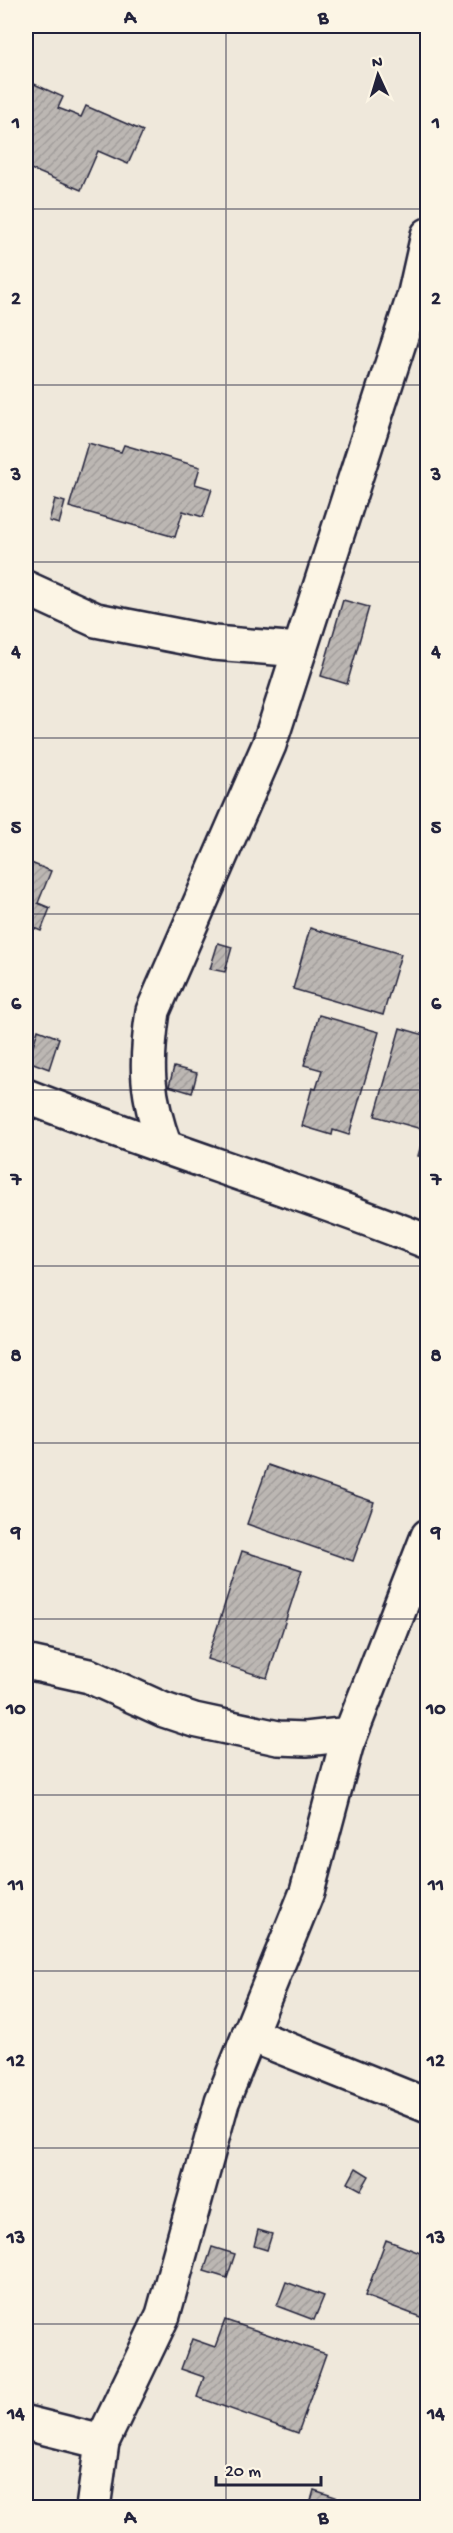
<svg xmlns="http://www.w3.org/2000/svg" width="453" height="2533" font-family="'Gochi Hand',sans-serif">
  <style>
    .building { fill: url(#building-hatch); stroke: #22223b; stroke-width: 1.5 }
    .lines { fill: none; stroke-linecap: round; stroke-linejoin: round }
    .minor-casing { stroke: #22223b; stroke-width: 38 }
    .minor { stroke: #fcf5e5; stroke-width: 33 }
    .grid { fill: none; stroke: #22223b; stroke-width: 1.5; stroke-opacity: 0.55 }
    .neatline { fill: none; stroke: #22223b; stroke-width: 2 }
    .grid-label { font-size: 20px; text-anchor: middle; font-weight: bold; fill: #22223b }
  </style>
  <defs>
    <pattern id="building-hatch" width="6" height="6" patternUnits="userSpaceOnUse" patternTransform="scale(1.5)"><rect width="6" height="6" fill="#bcb7b3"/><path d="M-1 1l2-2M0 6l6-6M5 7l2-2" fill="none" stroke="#a19d9b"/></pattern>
  </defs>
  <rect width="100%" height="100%" fill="#efe8db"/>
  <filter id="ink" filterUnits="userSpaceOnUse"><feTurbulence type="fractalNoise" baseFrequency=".0167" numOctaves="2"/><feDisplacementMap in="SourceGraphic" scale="12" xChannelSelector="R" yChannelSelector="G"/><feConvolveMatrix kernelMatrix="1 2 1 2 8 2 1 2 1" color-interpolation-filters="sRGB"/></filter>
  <g filter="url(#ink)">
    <g class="building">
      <polygon points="32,83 63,97 58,108 81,117 86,106 143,131 128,164 98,151 81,190 26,167 26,97"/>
      <polygon points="88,443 121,452 124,445 200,467 195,484 212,489 203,517 183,511 175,537 69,507"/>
      <polygon points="55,499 65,502 59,524 49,521"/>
      <polygon points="343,600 369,607 347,684 321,676"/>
      <polygon points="26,861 51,871 38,903 50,908 41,931 29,926 26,934"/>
      <polygon points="310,928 401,954 383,1015 293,989"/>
      <polygon points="218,943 232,947 225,972 210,969"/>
      <polygon points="319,1015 379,1032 349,1135 333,1130 332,1135 302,1126 312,1088 316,1089 322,1070 304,1065"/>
      <polygon points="400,1028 428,1036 428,1158 418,1156 425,1130 375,1116"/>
      <polygon points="38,1030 59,1038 49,1069 28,1061"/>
      <polygon points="174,1067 197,1073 192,1093 169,1086"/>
      <polygon points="268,1465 374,1502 353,1561 247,1524"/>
      <polygon points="242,1551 302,1570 267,1678 207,1659"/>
      <polygon points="356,2168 369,2176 361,2190 348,2183"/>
      <polygon points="258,2230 272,2234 267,2250 254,2246"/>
      <polygon points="386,2240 428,2256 428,2307 423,2318 365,2296"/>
      <polygon points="212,2247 235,2254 227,2278 204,2271"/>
      <polygon points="286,2282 324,2296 314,2320 277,2306"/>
      <polygon points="225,2320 326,2354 298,2433 197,2397 204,2377 181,2369 192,2339 215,2347"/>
      <polygon points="314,2490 369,2508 309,2508"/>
    </g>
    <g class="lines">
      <g class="minor-casing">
        <g id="minor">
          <polyline points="26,588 96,620 214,643 300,650"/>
          <path d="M26 1096C158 1148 295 1189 428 1242"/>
          <path d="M165 1147C146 1095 145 1065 153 1011L269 745 415 293 428 235"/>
          <polyline points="26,1662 89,1676 164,1710 194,1720 278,1738 306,1739 350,1734"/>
          <polyline points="249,2034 428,2106"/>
          <polyline points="26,2423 102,2442"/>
          <polyline points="93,2508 102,2442 163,2315 222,2102 307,1892 346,1746 428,1536"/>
        </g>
      </g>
      <use href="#minor" class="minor"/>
    </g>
  </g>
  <path class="grid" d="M226 26V2508M26 209H428M26 385H428M26 562H428M26 738H428M26 914H428M26 1090H428M26 1266H428M26 1443H428M26 1619H428M26 1795H428M26 1971H428M26 2148H428M26 2324H428"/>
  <rect width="453" height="2533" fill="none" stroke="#fcf5e5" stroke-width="66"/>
  <g transform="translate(378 75) rotate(356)" stroke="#fcf5e5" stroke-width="4.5" paint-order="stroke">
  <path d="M0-4.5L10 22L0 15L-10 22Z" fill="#22223b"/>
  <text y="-9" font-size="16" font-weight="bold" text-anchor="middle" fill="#22223b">N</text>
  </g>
  <path d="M216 2476v9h105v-9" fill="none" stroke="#22223b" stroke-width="3"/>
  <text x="225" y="2476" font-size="18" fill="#22223b" stroke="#fcf5e5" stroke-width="4.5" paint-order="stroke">20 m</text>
  <rect x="33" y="33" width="387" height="2467" class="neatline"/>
  <g class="grid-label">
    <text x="130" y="23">A</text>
    <text x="323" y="23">B</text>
    <text x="16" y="128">1</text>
    <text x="436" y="128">1</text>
    <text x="16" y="304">2</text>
    <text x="436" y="304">2</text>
    <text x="16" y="480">3</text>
    <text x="436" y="480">3</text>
    <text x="16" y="657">4</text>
    <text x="436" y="657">4</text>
    <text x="16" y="833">5</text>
    <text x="436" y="833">5</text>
    <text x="16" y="1009">6</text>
    <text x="436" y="1009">6</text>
    <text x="16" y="1185">7</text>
    <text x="436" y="1185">7</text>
    <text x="16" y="1361">8</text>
    <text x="436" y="1361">8</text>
    <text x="16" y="1538">9</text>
    <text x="436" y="1538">9</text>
    <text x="16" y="1714">10</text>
    <text x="436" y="1714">10</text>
    <text x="16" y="1890">11</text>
    <text x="436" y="1890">11</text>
    <text x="16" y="2066">12</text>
    <text x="436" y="2066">12</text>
    <text x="16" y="2243">13</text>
    <text x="436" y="2243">13</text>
    <text x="16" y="2419">14</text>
    <text x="436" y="2419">14</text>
    <text x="130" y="2523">A</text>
    <text x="323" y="2523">B</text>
  </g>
</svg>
